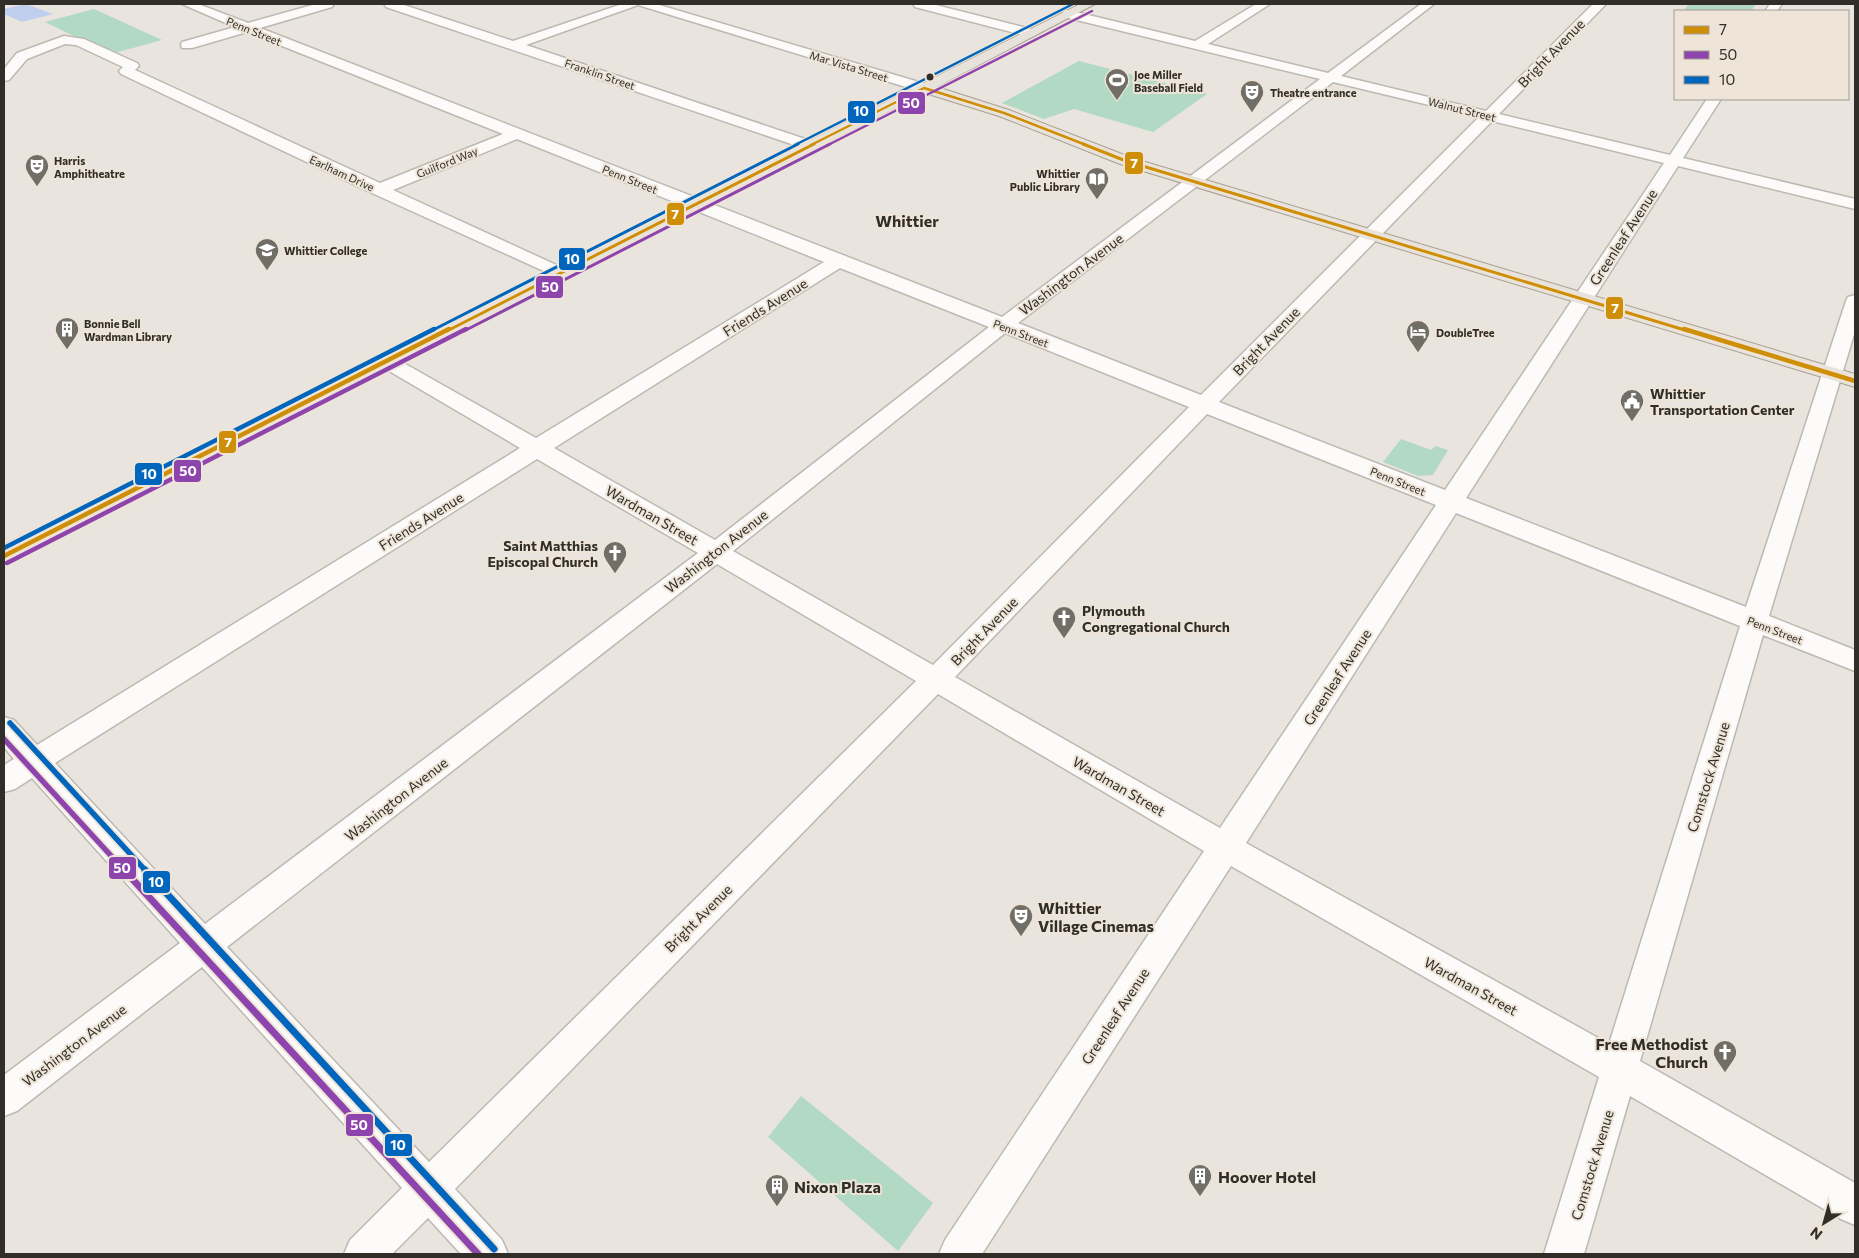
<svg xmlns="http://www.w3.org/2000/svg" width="1859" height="1258" font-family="Commissioner,sans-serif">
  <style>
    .green { fill: #b1d9c3 }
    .water { fill: #c0cfed }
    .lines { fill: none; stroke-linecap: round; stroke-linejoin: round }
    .minor-casing { stroke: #bcb9b3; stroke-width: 3 }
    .major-casing { stroke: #a99f91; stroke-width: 2 }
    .minor { fill: #fcfbfa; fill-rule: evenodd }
    .major { fill: #e7e2db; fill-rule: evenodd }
    .bus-1-far2-casing { stroke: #eee5d8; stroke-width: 4.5 }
    .bus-1-far1-casing { stroke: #eee5d8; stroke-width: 5.5 }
    .bus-1-casing { stroke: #eee5d8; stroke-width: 8 }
    .bus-2-far4-casing { stroke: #eee5d8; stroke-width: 4.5 }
    .bus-2-far3-casing { stroke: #eee5d8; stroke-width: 5.5 }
    .bus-2-far2-casing { stroke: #eee5d8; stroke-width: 8 }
    .bus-2-far1-casing { stroke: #eee5d8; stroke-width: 9 }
    .bus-2-casing { stroke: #eee5d8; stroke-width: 11 }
    .bus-3-far4-casing { stroke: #eee5d8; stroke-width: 4.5 }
    .bus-3-far3-casing { stroke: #eee5d8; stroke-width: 5.5 }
    .bus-3-far2-casing { stroke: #eee5d8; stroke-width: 8 }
    .bus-3-far1-casing { stroke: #eee5d8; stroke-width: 9 }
    .bus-3-casing { stroke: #eee5d8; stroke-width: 11 }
    .bus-1-far2 { stroke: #cf8e08; stroke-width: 2.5 }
    .bus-1-far1 { stroke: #cf8e08; stroke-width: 3 }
    .bus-1 { stroke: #cf8e08; stroke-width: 4.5 }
    .bus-2-far4 { stroke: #8e44ad; stroke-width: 2.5 }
    .bus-2-far3 { stroke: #8e44ad; stroke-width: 3 }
    .bus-2-far2 { stroke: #8e44ad; stroke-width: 4.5 }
    .bus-2-far1 { stroke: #8e44ad; stroke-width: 5.5 }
    .bus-2 { stroke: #8e44ad; stroke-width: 7 }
    .bus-3-far4 { stroke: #0065bd; stroke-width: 2.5 }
    .bus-3-far3 { stroke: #0065bd; stroke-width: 3 }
    .bus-3-far2 { stroke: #0065bd; stroke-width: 4.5 }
    .bus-3-far1 { stroke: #0065bd; stroke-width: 5.5 }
    .bus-3 { stroke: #0065bd; stroke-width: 7 }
    .bus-dot { fill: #312e29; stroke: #eee5d8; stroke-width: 2 }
    .labels { text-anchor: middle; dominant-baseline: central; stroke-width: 4; stroke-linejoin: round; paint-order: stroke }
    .far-street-label { font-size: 11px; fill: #312e29; stroke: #eee5d8 }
    .far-poi-label { font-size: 11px; font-weight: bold; fill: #312e29; stroke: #eee5d8; text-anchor: start }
    .street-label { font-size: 14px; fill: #312e29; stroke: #eee5d8 }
    .poi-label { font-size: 14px; font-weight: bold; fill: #312e29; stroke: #eee5d8; text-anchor: start }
    .far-district-label { font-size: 16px; font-weight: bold; fill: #312e29; stroke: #eee5d8 }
    .near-poi-label { font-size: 16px; font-weight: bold; fill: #312e29; stroke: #eee5d8; text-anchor: start }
    .line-badge { stroke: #eee5d8; stroke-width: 2 }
    .badge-label { font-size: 14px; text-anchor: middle; font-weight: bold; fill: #fff }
  </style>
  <rect width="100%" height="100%" fill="#e9e4dd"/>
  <g class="green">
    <polygon points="1689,4 1756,4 1751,11 1683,11"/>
    <polygon points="94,9 162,40 111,54 45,22"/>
    <polygon points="1079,61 1207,94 1153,132 1074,109 1044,119 1002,103"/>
    <polygon points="1401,439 1431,450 1436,446 1448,450 1433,475 1418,476 1383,462"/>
    <polygon points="801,1096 933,1203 898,1251 768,1137"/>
  </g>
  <polygon class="water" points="26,4 53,14 22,22 4,14 4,9"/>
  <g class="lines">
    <g class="minor-casing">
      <g id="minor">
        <path d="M182 4H198L248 23 316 4H334L332 7 260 28 1002 317 1320 79 1064 17 1062 14 1064 11 1068 10 1195 41 1256 4H1270L1208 44 1328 73 1421 4H1434L1341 76 1486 111 1593 4H1606L1499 114 1670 155 1707 99H1721L1683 158 1855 199V209L1678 166 1466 498 1746 607 1846 301 1848 297 1855 295V331L1769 616 1855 650V671L1763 635 1640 1061 1855 1183V1225L1841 1219 1630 1096 1584 1254H1544L1599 1077 1231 866 982 1254H939L945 1240 1204 851 938 694 455 1189 502 1240 508 1254H461L428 1218 392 1254H344L350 1240 402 1188 202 967 17 1111 4 1116V1075L180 943 32 778 15 789 4 792V765L14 759 4 747V717L14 720 37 745 520 448 379 365 376 361 379 357 386 355 393 357 536 438 824 262 517 139 393 190 565 269 568 273 565 277 559 278 372 193 121 74 119 71 123 67 76 45 65 44 27 59 9 80 4 81V69L17 53 64 36 84 39 137 63 139 66 135 70 380 183 503 134 247 32 192 48H182L181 45 182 42 235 27ZM1333 82 1479 117 1201 395 1018 323ZM1492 121 1664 163 1445 490 1219 402ZM840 268 989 327 715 540 554 448ZM1005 333 1189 407 933 665 733 551ZM1207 414 1436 505 1220 828 955 677ZM537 459 698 553 205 924 55 763ZM1456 513 1740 626 1609 1044 1246 843ZM717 564 916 681 429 1162 227 947Z"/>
        <polygon points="384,4 401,4 513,41 622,4 656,4 929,85 931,88 924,92 919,91 638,5 526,45 814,142 817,145 814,148 809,150 386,7"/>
        <polygon points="913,4 932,4 1035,30 1037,33 1031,37 915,7"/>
        <polygon points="1770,4 1782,4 1777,11 1765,11"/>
      </g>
    </g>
    <g class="major-casing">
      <polygon id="major" points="1080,4 1095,4 937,87 1009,110 1132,158 1855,374 1855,387 1120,164 999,116 925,93 13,562 4,565 4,545"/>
    </g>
    <use href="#minor" class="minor"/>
    <use href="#major" class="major"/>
    <g class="bus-1-far2-casing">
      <polyline id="bus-1-far2" points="811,145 924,88 1004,113 1086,145"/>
    </g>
    <g class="bus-1-far1-casing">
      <g id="bus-1-far1">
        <polyline points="1083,144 1126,161 1688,331"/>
        <polyline points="447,331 814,144"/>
      </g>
    </g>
    <g class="bus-1-casing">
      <g id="bus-1">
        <polyline points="1684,329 1855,381"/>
        <polyline points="4,556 449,329"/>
      </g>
    </g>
    <g class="bus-2-far4-casing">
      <polyline id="bus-2-far4" points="828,145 1092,11"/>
    </g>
    <g class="bus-2-far3-casing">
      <polyline id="bus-2-far3" points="464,331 830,144"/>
    </g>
    <g class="bus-2-far2-casing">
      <polyline id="bus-2-far2" points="7,563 466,329"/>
    </g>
    <g class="bus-2-far1-casing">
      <polyline id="bus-2-far1" points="4,739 125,871"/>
    </g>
    <g class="bus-2-casing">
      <polyline id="bus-2" points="124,870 478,1254"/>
    </g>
    <g class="bus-3-far4-casing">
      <polyline id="bus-3-far4" points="795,145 1073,4"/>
    </g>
    <g class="bus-3-far3-casing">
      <polyline id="bus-3-far3" points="431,331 798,144"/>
    </g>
    <g class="bus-3-far2-casing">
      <polyline id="bus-3-far2" points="4,548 434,329"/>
    </g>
    <g class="bus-3-far1-casing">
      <polyline id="bus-3-far1" points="10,723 146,871"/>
    </g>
    <g class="bus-3-casing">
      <polyline id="bus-3" points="145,870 494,1249"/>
    </g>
    <use href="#bus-1-far2" class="bus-1-far2"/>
    <use href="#bus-1-far1" class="bus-1-far1"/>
    <use href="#bus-1" class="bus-1"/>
    <use href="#bus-2-far4" class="bus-2-far4"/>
    <use href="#bus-2-far3" class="bus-2-far3"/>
    <use href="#bus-2-far2" class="bus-2-far2"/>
    <use href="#bus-2-far1" class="bus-2-far1"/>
    <use href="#bus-2" class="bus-2"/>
    <use href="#bus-3-far4" class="bus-3-far4"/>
    <use href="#bus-3-far3" class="bus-3-far3"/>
    <use href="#bus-3-far2" class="bus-3-far2"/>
    <use href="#bus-3-far1" class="bus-3-far1"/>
    <use href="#bus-3" class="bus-3"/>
  </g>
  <defs>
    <g id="stadium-pin" transform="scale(1.25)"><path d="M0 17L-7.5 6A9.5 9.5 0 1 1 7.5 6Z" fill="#716e68" stroke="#eee5d8"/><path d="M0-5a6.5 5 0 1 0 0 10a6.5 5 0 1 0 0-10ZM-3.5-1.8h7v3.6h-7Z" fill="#fff"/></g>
    <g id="theatre-pin" transform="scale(1.25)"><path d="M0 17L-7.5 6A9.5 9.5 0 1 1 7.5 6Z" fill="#716e68" stroke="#eee5d8"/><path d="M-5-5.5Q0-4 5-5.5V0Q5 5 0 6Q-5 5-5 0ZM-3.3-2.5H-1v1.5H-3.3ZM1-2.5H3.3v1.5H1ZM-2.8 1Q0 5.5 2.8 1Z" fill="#fff"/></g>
    <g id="library-pin" transform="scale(1.25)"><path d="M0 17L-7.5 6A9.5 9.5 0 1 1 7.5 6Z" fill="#716e68" stroke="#eee5d8"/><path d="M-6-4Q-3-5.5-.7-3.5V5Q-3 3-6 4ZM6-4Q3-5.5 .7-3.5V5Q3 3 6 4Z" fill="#fff"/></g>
    <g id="university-pin" transform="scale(1.25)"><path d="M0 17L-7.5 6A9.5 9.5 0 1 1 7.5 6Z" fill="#716e68" stroke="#eee5d8"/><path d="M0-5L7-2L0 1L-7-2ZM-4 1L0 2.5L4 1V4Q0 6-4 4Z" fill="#fff"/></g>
    <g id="building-pin" transform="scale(1.25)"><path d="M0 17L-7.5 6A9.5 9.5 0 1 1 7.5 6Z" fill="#716e68" stroke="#eee5d8"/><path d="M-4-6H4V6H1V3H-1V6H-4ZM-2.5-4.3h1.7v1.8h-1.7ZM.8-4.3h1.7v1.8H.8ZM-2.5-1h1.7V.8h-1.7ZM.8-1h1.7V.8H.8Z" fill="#fff"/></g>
    <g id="hotel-pin" transform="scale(1.25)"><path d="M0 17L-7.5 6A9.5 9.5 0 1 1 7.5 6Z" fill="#716e68" stroke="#eee5d8"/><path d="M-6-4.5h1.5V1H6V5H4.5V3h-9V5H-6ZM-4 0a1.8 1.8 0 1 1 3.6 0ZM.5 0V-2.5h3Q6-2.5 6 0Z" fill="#fff"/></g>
    <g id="civic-pin" transform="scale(1.25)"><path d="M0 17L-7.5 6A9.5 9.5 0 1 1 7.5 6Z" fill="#716e68" stroke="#eee5d8"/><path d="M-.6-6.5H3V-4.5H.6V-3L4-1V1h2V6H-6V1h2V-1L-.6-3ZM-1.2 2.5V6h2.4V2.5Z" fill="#fff"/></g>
    <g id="church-pin" transform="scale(1.25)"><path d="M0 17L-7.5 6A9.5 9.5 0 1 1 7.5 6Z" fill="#716e68" stroke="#eee5d8"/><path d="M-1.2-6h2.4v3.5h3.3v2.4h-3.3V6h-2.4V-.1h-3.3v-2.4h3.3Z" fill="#fff"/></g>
  </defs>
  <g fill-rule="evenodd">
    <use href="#stadium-pin" x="1117" y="80"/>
    <use href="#theatre-pin" x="1252" y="92"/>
    <use href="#theatre-pin" x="37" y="166"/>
    <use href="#library-pin" x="1097" y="179"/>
    <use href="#university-pin" x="267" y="250"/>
    <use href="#building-pin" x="67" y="329"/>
    <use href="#hotel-pin" x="1418" y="332"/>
    <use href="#civic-pin" x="1632" y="401"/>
    <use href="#church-pin" x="615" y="553"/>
    <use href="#church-pin" x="1064" y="618"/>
    <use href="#theatre-pin" x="1021" y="916"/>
    <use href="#church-pin" x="1725" y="1052"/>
    <use href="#building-pin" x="1200" y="1176"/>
    <use href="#building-pin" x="777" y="1186"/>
  </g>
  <circle class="bus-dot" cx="930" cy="77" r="4.5"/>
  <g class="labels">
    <g class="far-street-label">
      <text transform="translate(254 31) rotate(22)">Penn Street</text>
      <text transform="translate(849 66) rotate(17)">Mar Vista Street</text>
      <text transform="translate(600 74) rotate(19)">Franklin Street</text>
      <text transform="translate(1462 109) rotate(14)">Walnut Street</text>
      <text transform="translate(447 162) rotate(-22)">Guilford Way</text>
      <text transform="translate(342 173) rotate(25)">Earlham Drive</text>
      <text transform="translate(630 179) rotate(22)">Penn Street</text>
      <text transform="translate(1021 333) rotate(21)">Penn Street</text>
      <text transform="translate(1398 481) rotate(22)">Penn Street</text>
      <text transform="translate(1775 630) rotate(21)">Penn Street</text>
    </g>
    <g class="far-poi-label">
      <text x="1134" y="74">Joe Miller<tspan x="1134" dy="13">Baseball Field</tspan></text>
      <text x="1270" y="92">Theatre entrance</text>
      <text x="54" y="160">Harris<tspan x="54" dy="13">Amphitheatre</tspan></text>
      <text x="1080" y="173" text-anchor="end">Whittier<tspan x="1080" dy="13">Public Library</tspan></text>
      <text x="284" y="250">Whittier College</text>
      <text x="84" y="323">Bonnie Bell<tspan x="84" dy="13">Wardman Library</tspan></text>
      <text x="1436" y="332">DoubleTree</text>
    </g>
    <g class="street-label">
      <text transform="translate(1551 53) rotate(-46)">Bright Avenue</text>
      <text transform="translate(1623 237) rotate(-57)">Greenleaf Avenue</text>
      <text transform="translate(1071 274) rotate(-37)">Washington Avenue</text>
      <text transform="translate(765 307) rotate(-32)">Friends Avenue</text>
      <text transform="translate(1266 341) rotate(-46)">Bright Avenue</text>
      <text transform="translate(652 515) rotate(30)">Wardman Street</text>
      <text transform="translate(421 521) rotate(-32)">Friends Avenue</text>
      <text transform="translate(716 551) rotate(-38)">Washington Avenue</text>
      <text transform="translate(984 631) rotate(-46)">Bright Avenue</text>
      <text transform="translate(1337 677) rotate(-57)">Greenleaf Avenue</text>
      <text transform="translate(1708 777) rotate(-73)">Comstock Avenue</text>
      <text transform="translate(1119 786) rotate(30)">Wardman Street</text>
      <text transform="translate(396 799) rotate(-38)">Washington Avenue</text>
      <text transform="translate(698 918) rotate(-45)">Bright Avenue</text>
      <text transform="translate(1471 986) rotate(29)">Wardman Street</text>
      <text transform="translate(1115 1016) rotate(-57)">Greenleaf Avenue</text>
      <text transform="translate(74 1045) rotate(-37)">Washington Avenue</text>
      <text transform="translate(1592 1165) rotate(-73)">Comstock Avenue</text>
    </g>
    <g class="poi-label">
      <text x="1650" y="393">Whittier<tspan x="1650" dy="16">Transportation Center</tspan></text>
      <text x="598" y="545" text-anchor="end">Saint Matthias<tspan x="598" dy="16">Episcopal Church</tspan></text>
      <text x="1082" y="610">Plymouth<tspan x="1082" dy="16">Congregational Church</tspan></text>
    </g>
    <g class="far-district-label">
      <text x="907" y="220">Whittier</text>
    </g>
    <g class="near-poi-label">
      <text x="1038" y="907">Whittier<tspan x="1038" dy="18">Village Cinemas</tspan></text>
      <text x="1708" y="1043" text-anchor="end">Free Methodist<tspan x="1708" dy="18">Church</tspan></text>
      <text x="1218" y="1176">Hoover Hotel</text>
      <text x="794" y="1186">Nixon Plaza</text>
    </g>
  </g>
  <g class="line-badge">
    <rect x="897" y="91" width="29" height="24" rx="5" fill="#8e44ad"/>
    <rect x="847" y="100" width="29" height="24" rx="5" fill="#0065bd"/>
    <rect x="1124" y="151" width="20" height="24" rx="5" fill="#cf8e08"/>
    <rect x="666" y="202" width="19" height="24" rx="5" fill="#cf8e08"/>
    <rect x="558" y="247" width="28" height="24" rx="5" fill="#0065bd"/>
    <rect x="535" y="275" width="29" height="24" rx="5" fill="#8e44ad"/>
    <rect x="1605" y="296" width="19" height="24" rx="5" fill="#cf8e08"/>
    <rect x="218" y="430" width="19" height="24" rx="5" fill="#cf8e08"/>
    <rect x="173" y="459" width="29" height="24" rx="5" fill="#8e44ad"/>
    <rect x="134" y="462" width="29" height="24" rx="5" fill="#0065bd"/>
    <rect x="108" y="856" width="29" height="24" rx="5" fill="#8e44ad"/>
    <rect x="142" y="870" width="29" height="24" rx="5" fill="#0065bd"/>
    <rect x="345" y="1113" width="29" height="24" rx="5" fill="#8e44ad"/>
    <rect x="384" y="1133" width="29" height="24" rx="5" fill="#0065bd"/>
  </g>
  <g class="badge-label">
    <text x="911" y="108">50</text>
    <text x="861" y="116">10</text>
    <text x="1134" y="168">7</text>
    <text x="675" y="219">7</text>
    <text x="572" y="264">10</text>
    <text x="550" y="292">50</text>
    <text x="1615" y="313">7</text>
    <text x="228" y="447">7</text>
    <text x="188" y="476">50</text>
    <text x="149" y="479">10</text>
    <text x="122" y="873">50</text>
    <text x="156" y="887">10</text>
    <text x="359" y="1130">50</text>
    <text x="398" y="1150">10</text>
  </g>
  <rect width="1859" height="1258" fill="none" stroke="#312e29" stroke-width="10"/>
  <rect x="1674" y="10" width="175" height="90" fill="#eee5d8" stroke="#a29c92"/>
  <rect x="1684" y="26" width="25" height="8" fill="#cf8e08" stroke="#a29c92"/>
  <text x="1719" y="35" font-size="15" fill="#312e29">7</text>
  <rect x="1684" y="51" width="25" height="8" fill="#8e44ad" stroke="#a29c92"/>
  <text x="1719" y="60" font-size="15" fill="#312e29">50</text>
  <rect x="1684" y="76" width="25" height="8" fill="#0065bd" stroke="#a29c92"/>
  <text x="1719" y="85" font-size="15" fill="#312e29">10</text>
  <g transform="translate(1824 1223) rotate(217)" stroke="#eee5d8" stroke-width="4" paint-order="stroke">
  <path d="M0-4L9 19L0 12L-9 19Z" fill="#312e29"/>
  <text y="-8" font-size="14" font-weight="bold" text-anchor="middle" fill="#312e29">N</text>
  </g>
</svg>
